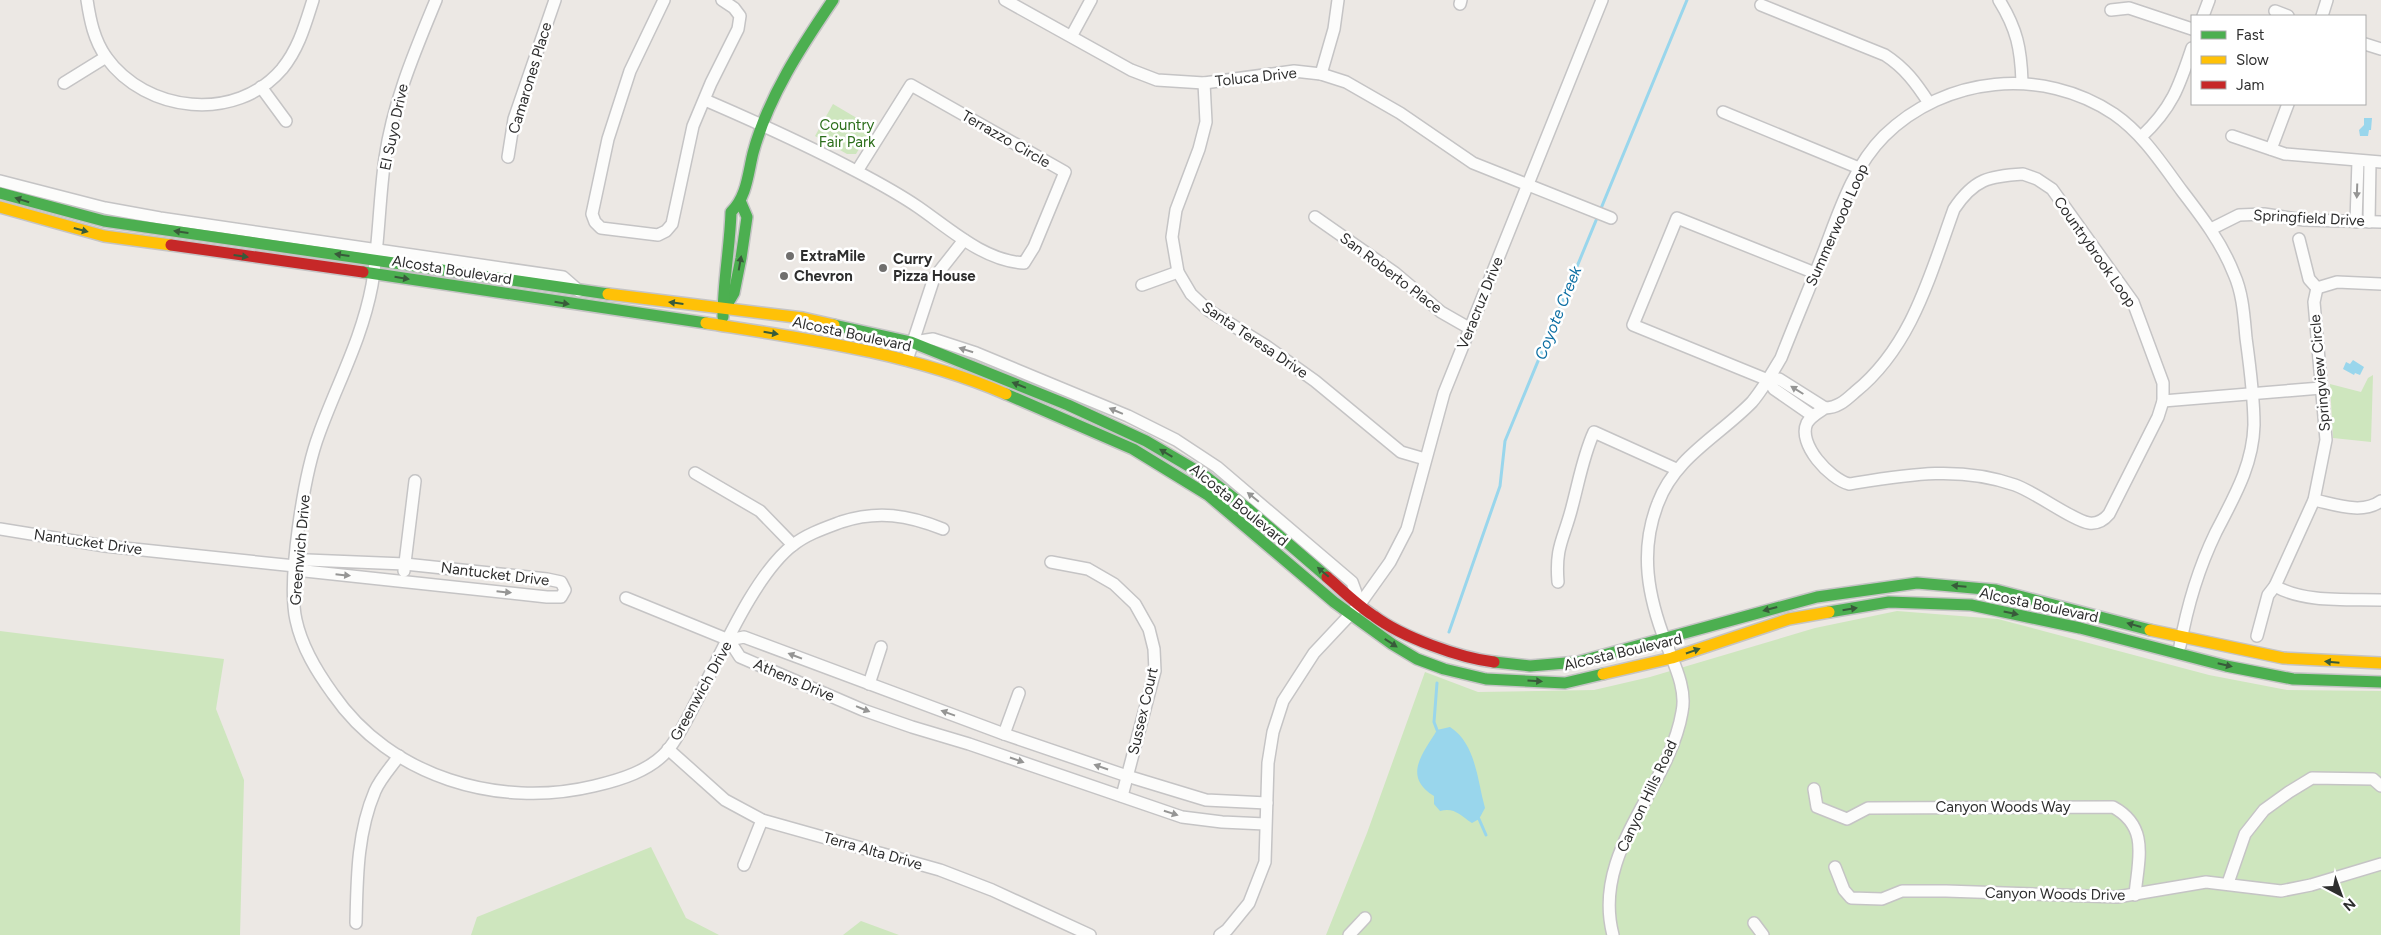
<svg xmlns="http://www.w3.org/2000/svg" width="2381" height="935" font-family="Figtree,sans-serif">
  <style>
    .green { fill: #cee6be }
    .water { fill: #99d6ec }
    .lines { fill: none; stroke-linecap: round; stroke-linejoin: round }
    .stream { stroke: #99d6ec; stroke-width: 3 }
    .street-casing { stroke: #c5c4c5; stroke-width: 14 }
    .fast-casing { stroke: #c5c4c5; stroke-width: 14 }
    .slow-casing { stroke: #c5c4c5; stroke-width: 14 }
    .jam-casing { stroke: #c5c4c5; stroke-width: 14 }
    .street { stroke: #fcfcfb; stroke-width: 11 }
    .fast { stroke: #4caf50; stroke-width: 11 }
    .slow { stroke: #ffc107; stroke-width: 11 }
    .jam { stroke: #c62828; stroke-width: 11 }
    .oneway { fill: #959594 }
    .oneway2 { fill: #385b3a }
    .poi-dot { fill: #706f6e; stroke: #fff; stroke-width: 2 }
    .labels { text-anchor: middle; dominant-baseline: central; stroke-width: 5; stroke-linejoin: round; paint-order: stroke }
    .street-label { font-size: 15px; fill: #2e2e2e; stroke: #fff }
    .park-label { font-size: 15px; fill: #2c6e1b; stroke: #fff }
    .poi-label { font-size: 15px; font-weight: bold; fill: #2e2e2e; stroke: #fff; text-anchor: start }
    .water-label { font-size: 16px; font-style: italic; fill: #0d6fa3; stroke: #fff }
  </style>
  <rect width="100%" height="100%" fill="#ece8e4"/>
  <g class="green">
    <polygon points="833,104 872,127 856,154 847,154 815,136"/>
    <polygon points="2373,375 2371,442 2333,438 2330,384 2361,392 2368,378"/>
    <polygon points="1897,611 1998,619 2209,675 2287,690 2381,691 2381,935 1326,935 1367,833 1425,672 1478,692 1594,690 1650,677 1815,628"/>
    <polygon points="0,631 224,659 216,709 244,780 240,935 0,935"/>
    <polygon points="651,847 686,918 719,935 471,935 477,917"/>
    <polygon points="861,921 899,935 843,935"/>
  </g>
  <g class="water">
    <polygon points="2364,118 2372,118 2371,130 2369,130 2368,136 2360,136 2359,130 2364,125"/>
    <polygon points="2353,360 2364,367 2360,375 2355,373 2354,375 2343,369 2346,362 2350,364"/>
    <path d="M1450 727C1476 744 1477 779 1485 808L1479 819 1472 823C1460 815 1454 807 1440 811L1434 804V796C1402 776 1423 754 1437 730Z"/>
  </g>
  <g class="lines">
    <g class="stream">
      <polyline points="1449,632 1500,486 1505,441 1687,0"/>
      <polyline points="1437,730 1434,722 1437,683"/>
      <polyline points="1479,819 1486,835"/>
    </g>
    <g class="street-casing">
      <g id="street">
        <path d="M87 0C90 20 94 40 106 57 146 113 236 123 282 69 299 48 305 25 313 0"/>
        <path d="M436 0C415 51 393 102 385 158 379 200 379 243 372 285 362 339 337 384 319 434 304 474 287 580 296 620 302 648 317 672 333 694 390 777 499 809 594 786 620 780 650 771 668 750 680 735 689 715 698 698 721 654 755 574 793 545 807 534 825 528 841 522 878 510 908 515 943 529"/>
        <polyline points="664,0 630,71 608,139 592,214 595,222 601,228 658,235 666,231 672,224 693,126 711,83 738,29 740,16 734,8 722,0"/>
        <polyline points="1005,0 1131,70 1157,80 1204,83 1294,71 1321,74 1346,82 1400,113 1473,163 1611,218"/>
        <path d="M1999 0C2017 29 2021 49 2022 82"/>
        <polyline points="1460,4 1461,0"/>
        <path d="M1761 5 1885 55C1905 68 1916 83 1929 103"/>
        <polyline points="2111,10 2129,8 2192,29"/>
        <polyline points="2275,11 2288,16"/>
        <polyline points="2203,16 2209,0"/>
        <polyline points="2322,16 2327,0"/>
        <polyline points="1072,35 1091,0"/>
        <polyline points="2365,44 2381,49"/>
        <polyline points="1321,74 1334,29 1338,0"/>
        <polyline points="64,83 106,57"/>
        <polyline points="1204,83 1206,122 1199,149 1176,210 1172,237 1178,272 1191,294 1208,310 1266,346 1315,381 1401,452 1425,459"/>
        <polyline points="261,87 286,121"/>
        <path d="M705 100C756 122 807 145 856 171 877 182 899 194 918 207 950 229 984 261 1024 263L1034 247 1065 172 911 85 857 171"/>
        <polyline points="1723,112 1859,168"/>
        <polyline points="2232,136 2285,154 2381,162"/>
        <path d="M2141 137C2172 108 2179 87 2192 48"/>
        <polyline points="2271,149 2288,104"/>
        <polyline points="508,157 514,119 555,0"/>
        <path d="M2023 174 2037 179 2052 189 2133 302 2163 383V401L2158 417 2109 514C2104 520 2097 524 2089 523 2074 521 2035 492 2015 485 1959 465 1905 475 1849 484 1830 479 1797 444 1807 423 1811 416 1819 412 1825 408 1838 408 1846 400 1855 392 1912 346 1930 275 1954 209 1974 179 1989 176 2023 174Z"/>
        <polyline points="0,181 105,208 160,218 563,277 579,291"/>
        <polyline points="1315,217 1395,273 1441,312 1469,328"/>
        <polyline points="2356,222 2358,161"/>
        <polyline points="2369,222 2370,162"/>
        <polyline points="2211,229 2239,215 2264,214 2304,220 2381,222"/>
        <polyline points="2299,239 2309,279 2317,288"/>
        <polyline points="1815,273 1677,218 1633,325 1768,380 1779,379 1825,408"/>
        <polyline points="1142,285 1178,272"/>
        <path d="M2317 288 2314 302 2326 440 2314 500 2275 586C2304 603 2348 599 2381 600"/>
        <polyline points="2317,288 2337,282 2381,284"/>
        <polyline points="913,342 933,339 976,353 1128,416 1176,440 1217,467 1352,582 1360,604"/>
        <polyline points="907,360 934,278 964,240"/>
        <polyline points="1768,380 1774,389 1813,416"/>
        <polyline points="2163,401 2321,388"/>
        <polyline points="695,473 760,511 793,545"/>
        <path d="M2314 500C2334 504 2362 515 2381 501"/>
        <polyline points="0,529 105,546 295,566 305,571 547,597 561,597 565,590 561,582 547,579 405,564 307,560 295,566"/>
        <polyline points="1051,562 1088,569 1114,584 1135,604 1149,629 1154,649 1155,671 1122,796"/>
        <polyline points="404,571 415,481"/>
        <path d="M1558 582C1555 546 1564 539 1572 507 1579 481 1583 456 1594 432L1676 469"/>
        <polyline points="626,598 729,640"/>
        <polyline points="2257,636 2268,595 2275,586"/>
        <polyline points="729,640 740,657 863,710 912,727 969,744 1182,817 1222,822 1265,824"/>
        <polyline points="729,640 744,637 1004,734 1127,776 1206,800 1267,803"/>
        <polyline points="869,684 881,647"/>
        <polyline points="1004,734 1019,693"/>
        <polyline points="668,749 725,800 762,820 940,870 992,890 1090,935"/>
        <path d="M1814 789 1817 807 1847 819 1868 808 2113 807C2150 827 2138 860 2135 895"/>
        <polyline points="744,865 762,820"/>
        <polyline points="1835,867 1844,890 1851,898 1882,899 1902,891 1946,891 2117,897 2206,882 2281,891 2311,885 2381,864"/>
        <polyline points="2228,883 2245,834 2264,810 2289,792 2312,778 2373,779 2381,786"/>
        <path d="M356 923C357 879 357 833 375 791 380 779 391 767 399 756"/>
        <polyline points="1754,923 1763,935"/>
        <polyline points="1220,935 1227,930 1249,903 1265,862 1268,763 1273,732 1283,701 1314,653 1360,604 1390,562 1407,529 1444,393 1602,0"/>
        <polyline points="1349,935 1365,918"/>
        <path d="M1613 935C1591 851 1669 789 1682 712 1687 689 1674 664 1666 643 1648 597 1639 551 1658 503 1675 457 1719 436 1752 402 1763 389 1772 373 1781 358 1795 322 1810 287 1824 251 1839 212 1853 167 1884 136 1945 76 2042 66 2114 114 2143 134 2162 164 2182 191 2202 217 2222 243 2234 274 2243 294 2244 317 2246 338 2250 367 2254 396 2254 425 2253 465 2234 497 2216 532 2199 567 2187 607 2180 646"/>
      </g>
    </g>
    <g class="fast-casing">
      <g id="fast">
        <polyline points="0,193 104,221 608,294"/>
        <polyline points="363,272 706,323"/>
        <polyline points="725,308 734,293 741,258 747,217 741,203"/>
        <path d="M723 317C723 282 730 247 731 212 747 197 748 173 753 153 768 97 801 47 833 0"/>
        <polyline points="834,325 911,342 1068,405 1146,441 1204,475 1247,508 1327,577"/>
        <polyline points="1006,394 1133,449 1208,495 1334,602 1392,644 1417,659 1444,669 1486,679 1565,683 1603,674"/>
        <polyline points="1829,612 1889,602 1971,605 2080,628 2226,666 2293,679 2381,682"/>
        <polyline points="1494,662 1530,666 1578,662 1817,597 1917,583 1996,590 2150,630"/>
      </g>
    </g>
    <g class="slow-casing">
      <g id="slow">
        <polyline points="0,207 104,236 171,245"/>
        <polyline points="608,294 803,318 834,325"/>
        <path d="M706 323C807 339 911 353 1006 394"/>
        <polyline points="2150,630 2283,658 2381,663"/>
        <polyline points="1603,674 1672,658 1789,619 1829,612"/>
      </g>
    </g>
    <g class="jam-casing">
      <g id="jam">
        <polyline points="171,245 363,272"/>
        <path d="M1327 577C1342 590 1357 605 1374 616 1402 637 1460 658 1494 662"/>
      </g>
    </g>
    <use href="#street" class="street"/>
    <use href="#fast" class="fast"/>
    <use href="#slow" class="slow"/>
    <use href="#jam" class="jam"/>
  </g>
  <defs><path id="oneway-solid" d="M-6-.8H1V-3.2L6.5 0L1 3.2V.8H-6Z" transform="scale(1.25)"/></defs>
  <g class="oneway">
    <use href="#oneway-solid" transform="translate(2357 191) rotate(92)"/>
    <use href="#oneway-solid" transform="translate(966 350) rotate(-162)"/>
    <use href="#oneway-solid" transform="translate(1797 390) rotate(-148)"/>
    <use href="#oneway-solid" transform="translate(1116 411) rotate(-157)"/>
    <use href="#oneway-solid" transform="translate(1253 497) rotate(-141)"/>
    <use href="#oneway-solid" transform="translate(343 575) rotate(6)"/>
    <use href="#oneway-solid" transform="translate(504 592) rotate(6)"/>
    <use href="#oneway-solid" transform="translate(795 656) rotate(-159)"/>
    <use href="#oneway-solid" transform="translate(863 709) rotate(22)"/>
    <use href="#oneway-solid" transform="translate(948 713) rotate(-160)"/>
    <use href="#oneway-solid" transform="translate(1017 760) rotate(19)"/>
    <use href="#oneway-solid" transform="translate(1101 767) rotate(-161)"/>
    <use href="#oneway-solid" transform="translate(1171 813) rotate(18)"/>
  </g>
  <g class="oneway2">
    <use href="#oneway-solid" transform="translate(22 200) rotate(-163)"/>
    <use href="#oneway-solid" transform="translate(81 230) rotate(15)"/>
    <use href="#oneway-solid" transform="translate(181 232) rotate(-172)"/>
    <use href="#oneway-solid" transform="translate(342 255) rotate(-172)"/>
    <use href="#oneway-solid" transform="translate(241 256) rotate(8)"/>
    <use href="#oneway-solid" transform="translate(740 263) rotate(-80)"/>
    <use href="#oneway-solid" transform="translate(402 278) rotate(9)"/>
    <use href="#oneway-solid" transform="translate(562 303) rotate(9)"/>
    <use href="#oneway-solid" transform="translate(676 303) rotate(-173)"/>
    <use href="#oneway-solid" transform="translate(771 333) rotate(9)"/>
    <use href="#oneway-solid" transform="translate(1019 385) rotate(-158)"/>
    <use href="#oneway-solid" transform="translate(1166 453) rotate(-149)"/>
    <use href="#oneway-solid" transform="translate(1323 572) rotate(-140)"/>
    <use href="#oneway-solid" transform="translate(1959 586) rotate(-175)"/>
    <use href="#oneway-solid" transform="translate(1770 609) rotate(165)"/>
    <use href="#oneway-solid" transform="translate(1850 609) rotate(-9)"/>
    <use href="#oneway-solid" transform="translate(2011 613) rotate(12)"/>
    <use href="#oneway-solid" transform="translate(2134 625) rotate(-164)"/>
    <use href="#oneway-solid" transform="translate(1391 643) rotate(33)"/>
    <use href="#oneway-solid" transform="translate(1693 651) rotate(-19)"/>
    <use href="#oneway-solid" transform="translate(2332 662) rotate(-175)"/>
    <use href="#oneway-solid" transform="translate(2225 665) rotate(13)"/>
    <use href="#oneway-solid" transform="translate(1535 681) rotate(3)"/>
  </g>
  <g class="poi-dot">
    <circle cx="790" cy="256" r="5"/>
    <circle cx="883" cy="268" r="5"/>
    <circle cx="784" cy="276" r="5"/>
  </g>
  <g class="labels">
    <g class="street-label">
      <text transform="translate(1256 77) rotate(-6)">Toluca Drive</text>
      <text transform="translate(530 78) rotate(-73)">Camarones Place</text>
      <text transform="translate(394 127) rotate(-78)">El Suyo Drive</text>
      <text transform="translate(1006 139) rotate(30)">Terrazzo Circle</text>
      <text transform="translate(2309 218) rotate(3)">Springfield Drive</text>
      <text transform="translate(1837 225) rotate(-66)">Summerwood Loop</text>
      <text transform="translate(2095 252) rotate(55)">Countrybrook Loop</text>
      <text transform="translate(452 270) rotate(9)">Alcosta Boulevard</text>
      <text transform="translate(1391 273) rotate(37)">San Roberto Place</text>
      <text transform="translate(1480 303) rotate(-68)">Veracruz Drive</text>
      <text transform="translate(852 334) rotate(12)">Alcosta Boulevard</text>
      <text transform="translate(1255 340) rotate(34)">Santa Teresa Drive</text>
      <text transform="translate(2320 373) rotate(-95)">Springview Circle</text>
      <text transform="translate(1239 505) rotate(39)">Alcosta Boulevard</text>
      <text transform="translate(88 542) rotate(8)">Nantucket Drive</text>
      <text transform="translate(300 550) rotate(-85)">Greenwich Drive</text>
      <text transform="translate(495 574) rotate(7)">Nantucket Drive</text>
      <text transform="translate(2039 605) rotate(12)">Alcosta Boulevard</text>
      <text transform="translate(1623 652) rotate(-13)">Alcosta Boulevard</text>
      <text transform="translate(794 680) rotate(23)">Athens Drive</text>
      <text transform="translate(701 691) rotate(-61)">Greenwich Drive</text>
      <text transform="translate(1143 711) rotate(-77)">Sussex Court</text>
      <text transform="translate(1647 796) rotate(-65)">Canyon Hills Road</text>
      <text x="2003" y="807">Canyon Woods Way</text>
      <text transform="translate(873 851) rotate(16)">Terra Alta Drive</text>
      <text transform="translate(2055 894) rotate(1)">Canyon Woods Drive</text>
    </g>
    <g class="park-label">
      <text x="847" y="125">Country<tspan x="847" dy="17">Fair Park</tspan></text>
    </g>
    <g class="poi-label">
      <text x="800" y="256">ExtraMile</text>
      <text x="893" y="259">Curry<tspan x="893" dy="17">Pizza House</tspan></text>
      <text x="794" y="276">Chevron</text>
    </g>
    <g class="water-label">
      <text transform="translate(1558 313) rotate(-68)">Coyote Creek</text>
    </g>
  </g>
  <rect x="2191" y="15" width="175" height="90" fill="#ffffff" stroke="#ababab"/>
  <rect x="2201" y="31" width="25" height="8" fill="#4caf50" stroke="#ababab"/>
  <text x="2236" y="40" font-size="15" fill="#2e2e2e">Fast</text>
  <rect x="2201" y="56" width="25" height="8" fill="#ffc107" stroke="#ababab"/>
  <text x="2236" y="65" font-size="15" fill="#2e2e2e">Slow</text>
  <rect x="2201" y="81" width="25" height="8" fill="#c62828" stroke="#ababab"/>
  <text x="2236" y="90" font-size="15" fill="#2e2e2e">Jam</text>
  <g transform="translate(2341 895) rotate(139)" stroke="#ffffff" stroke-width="4" paint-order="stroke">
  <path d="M0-4L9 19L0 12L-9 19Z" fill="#2e2e2e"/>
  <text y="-8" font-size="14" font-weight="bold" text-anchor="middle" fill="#2e2e2e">N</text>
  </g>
</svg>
